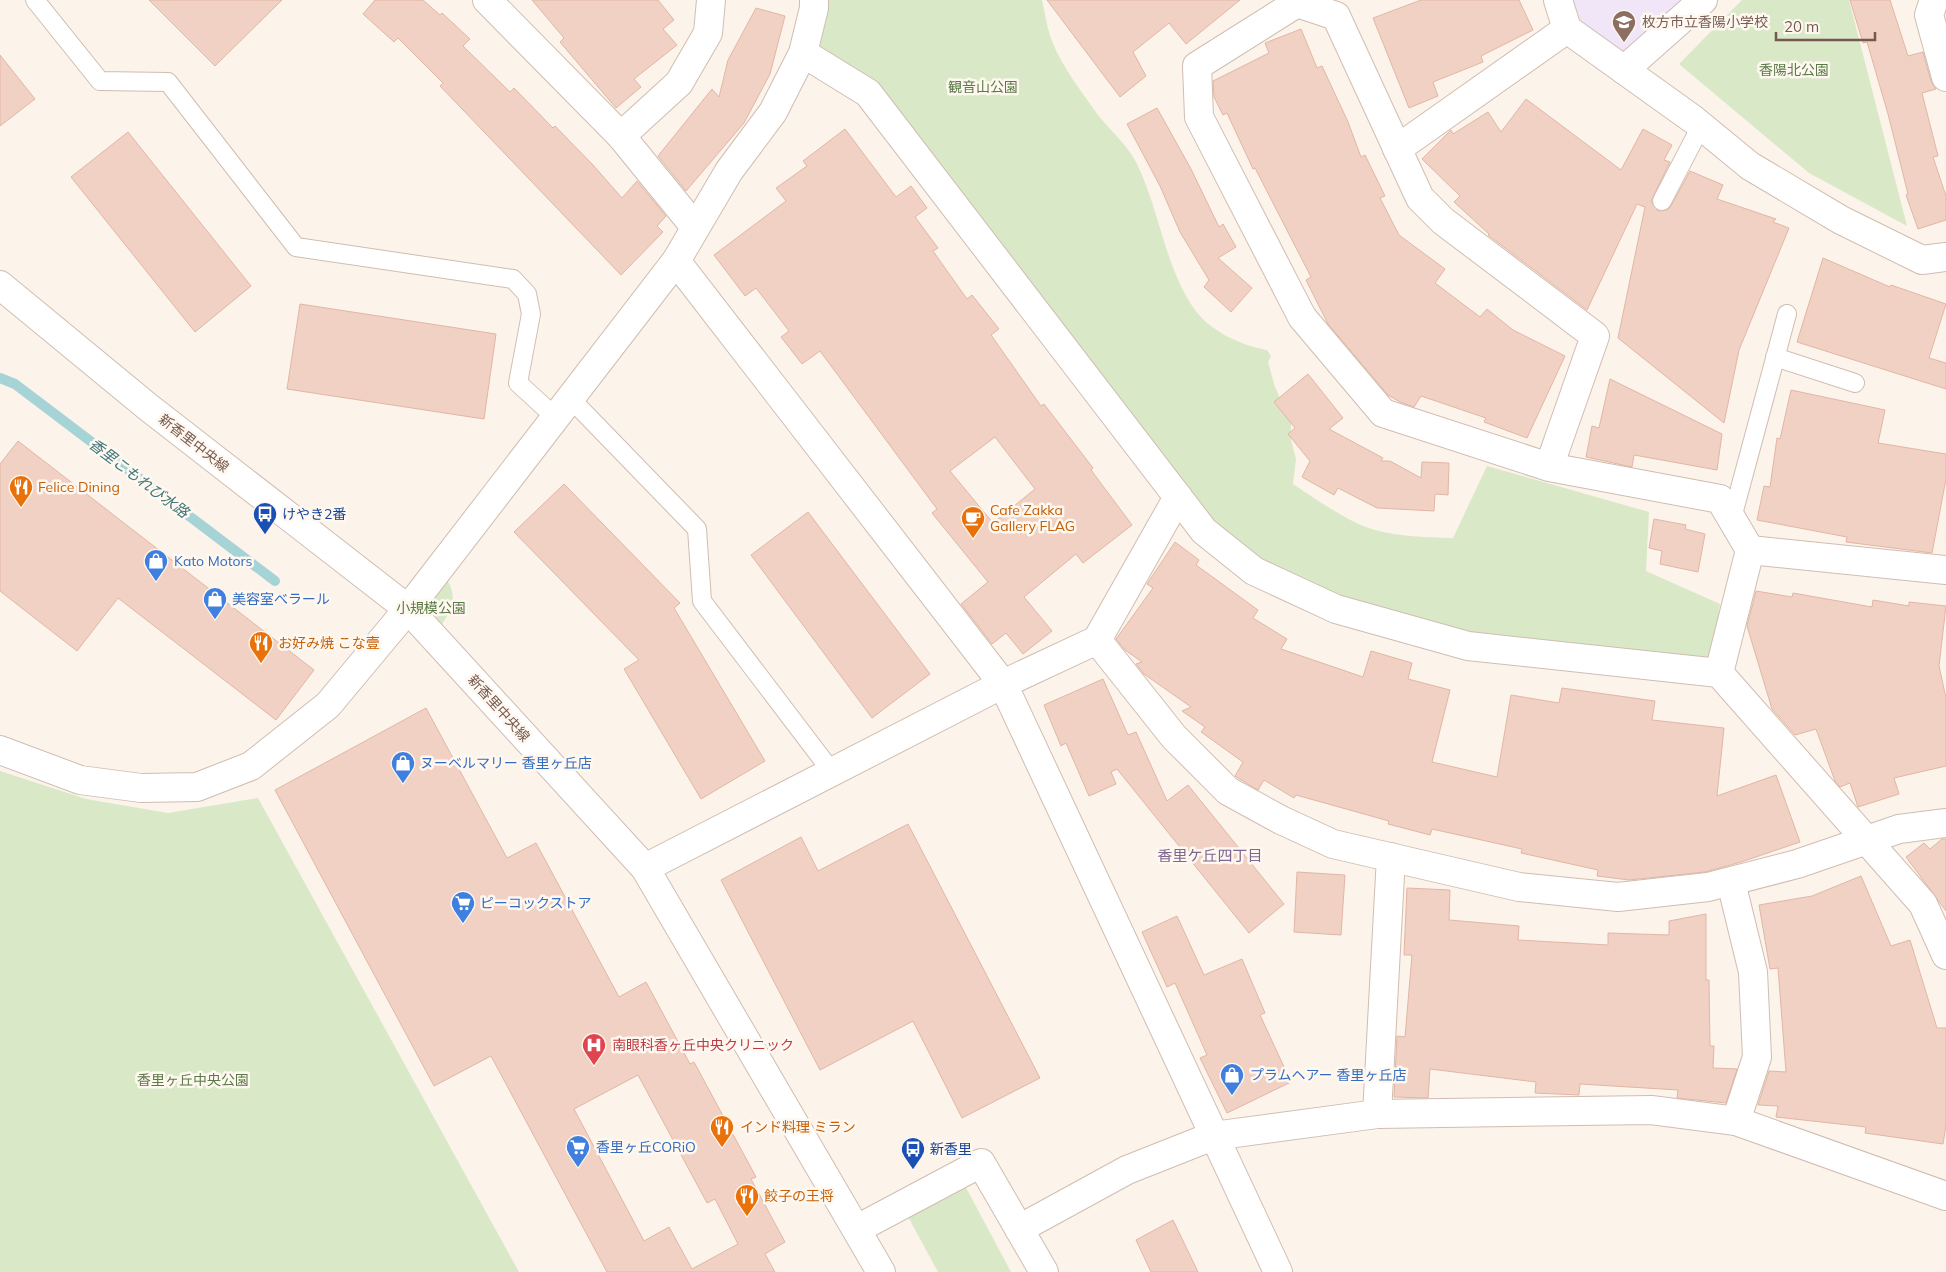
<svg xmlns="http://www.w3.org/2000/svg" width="1946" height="1272" font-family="Mulish,'Noto Sans JP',sans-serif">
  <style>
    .education { fill: #f0e6f8 }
    .green { fill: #d9e9c8 }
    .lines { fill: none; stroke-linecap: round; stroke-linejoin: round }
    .stream { stroke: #a5d3d6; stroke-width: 10 }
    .building { fill: #f0d1c3; stroke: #e2b6a4; fill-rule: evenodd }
    .service-casing { stroke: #d0bdb2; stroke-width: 20 }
    .minor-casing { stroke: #d0bdb2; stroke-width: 30 }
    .tertiary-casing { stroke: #d0bdb2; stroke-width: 30 }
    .service { stroke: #fff; stroke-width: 18 }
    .minor { stroke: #fff; stroke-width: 28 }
    .tertiary { stroke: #fff; stroke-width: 28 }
    .labels { text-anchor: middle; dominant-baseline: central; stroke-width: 5; stroke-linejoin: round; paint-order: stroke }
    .education-label { font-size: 14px; fill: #785e54; stroke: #fef8f0; text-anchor: start }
    .park-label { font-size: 14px; fill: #5a7b46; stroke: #fef8f0 }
    .street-label { font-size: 14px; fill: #76594e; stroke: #fef8f0 }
    .food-label { font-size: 14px; fill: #c56008; stroke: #fef8f0; text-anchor: start }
    .transit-label { font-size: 14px; fill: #164399; stroke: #fef8f0; text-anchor: start }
    .shop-label { font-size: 14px; fill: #366cbe; stroke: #fef8f0; text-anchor: start }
    .health-label { font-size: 14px; fill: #be3a42; stroke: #fef8f0; text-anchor: start }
    .water-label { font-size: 15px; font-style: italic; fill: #42767a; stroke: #fef8f0 }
    .neighbourhood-label { font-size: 15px; fill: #7f6691; stroke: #fef8f0 }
  </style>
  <rect width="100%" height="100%" fill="#fcf3ea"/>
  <polygon class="education" points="1567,0 1696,0 1626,62 1574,23"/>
  <g class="green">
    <path d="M825 0H1042C1045 13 1047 28 1052 41 1062 67 1082 92 1098 115 1110 130 1127 145 1136 162 1160 210 1164 266 1195 310 1210 331 1242 346 1267 350L1271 356 1268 362 1275 387 1291 422V440L1296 459 1293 484C1314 498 1351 524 1375 530 1400 537 1426 537 1453 538L1487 466 1649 512 1646 571 1720 604 1713 660 1470 633 1340 598 1260 561 1213 523 817 47Z"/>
    <polygon points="1742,0 1849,0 1907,226 1809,173 1679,64"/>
    <path d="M439 568C463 599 452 608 434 637L408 609Z"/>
    <polygon points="0,771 86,799 168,813 258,798 519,1272 0,1272"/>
    <polygon points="963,1182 1011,1272 938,1272 906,1213"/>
  </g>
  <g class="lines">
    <polyline class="stream" points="0,378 15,384 275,581"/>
  </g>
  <g class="building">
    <polygon points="149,0 282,0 215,66"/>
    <polygon points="375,0 423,0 440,15 442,13 470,39 463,46 510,92 514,88 553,128 555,126 593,165 622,198 637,181 666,216 657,226 663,232 621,275 440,86 443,83 398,38 394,42 363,14"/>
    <polygon points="532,0 658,0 674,20 663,29 677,45 634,79 641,87 616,108 560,42 564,38"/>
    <polygon points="1047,0 1240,0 1186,44 1169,23 1133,52 1146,76 1120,97"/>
    <polygon points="1421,0 1519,0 1533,30 1481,56 1483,62 1433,82 1438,96 1409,108 1373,18"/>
    <polygon points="1850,0 1890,0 1908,56 1923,52 1931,81 1936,89 1922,93 1938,156 1933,157 1946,196 1946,220 1918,229 1906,195 1908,194 1888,114 1867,42 1863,43"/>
    <polygon points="756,8 785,16 770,74 744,123 686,191 658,156 712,89 719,97 728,60"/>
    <polygon points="1301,29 1317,68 1322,66 1348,122 1361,157 1365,155 1385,196 1380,198 1399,235 1445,269 1435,283 1480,317 1487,309 1513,330 1565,356 1527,438 1484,422 1486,418 1421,396 1414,407 1400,402 1388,395 1328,324 1306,280 1311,277 1255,168 1253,169 1227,113 1223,115 1214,97 1213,81 1269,53 1265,43"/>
    <polygon points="0,55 35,99 0,126"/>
    <polygon points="1526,99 1621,170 1643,129 1672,145 1664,160 1670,162 1651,201 1658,211 1667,210 1671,206 1690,171 1723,185 1717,199 1776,219 1773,222 1789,228 1739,350 1724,423 1618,338 1645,207 1637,204 1587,310 1488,235 1489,234 1454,202 1460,196 1422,159 1451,130 1453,134 1488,112 1501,132"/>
    <polygon points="1157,108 1191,169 1219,227 1223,224 1236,247 1218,258 1252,288 1231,312 1204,287 1209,280 1180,232 1160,186 1127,124"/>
    <path d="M845 129 896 197 911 186 927 208 915 217 938 248 933 251 967 299 972 295 999 329 991 335 1041 406 1044 404 1093 468 1091 470 1132 525 1083 563 1076 554 1024 597 1052 631 1023 654 1006 633 992 644 961 604 988 582 932 513 937 509 820 351 802 364 781 337 789 331 756 288 745 296 714 255 786 201 776 188 807 166 803 161ZM995 437 1035 489 993 523 950 471Z"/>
    <polygon points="128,132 251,286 195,332 71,177"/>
    <polygon points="1823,258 1890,287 1891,285 1946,304 1929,358 1946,363 1946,389 1797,342"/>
    <polygon points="300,304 496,334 484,419 287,389"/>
    <polygon points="1308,374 1343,418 1329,429 1383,458 1381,461 1390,461 1421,478 1422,462 1449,463 1448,495 1435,494 1434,511 1377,508 1338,488 1334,495 1302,477 1310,461 1288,434 1295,428 1274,402"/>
    <polygon points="1610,379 1722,434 1717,470 1634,455 1632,467 1586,457 1592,426 1599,428"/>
    <polygon points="1791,390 1885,410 1878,443 1946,454 1946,479 1932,553 1846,542 1847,537 1757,520 1764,486 1770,487 1777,438 1780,439"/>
    <polygon points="18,441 314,670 276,720 118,598 77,651 0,591 0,464"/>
    <polygon points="564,484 680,603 674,608 765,761 701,799 624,669 639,660 514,532"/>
    <polygon points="808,512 930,674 872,718 751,555"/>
    <polygon points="1654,519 1686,525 1685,529 1705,534 1698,572 1660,564 1662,551 1649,548"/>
    <polygon points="1175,542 1199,560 1196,565 1258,610 1253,618 1287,639 1281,649 1363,677 1371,651 1412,663 1408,679 1450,690 1432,762 1497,777 1511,695 1559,703 1562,688 1655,701 1652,720 1724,728 1717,796 1776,775 1800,842 1741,862 1705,872 1629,880 1597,876 1598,870 1521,853 1522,849 1432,829 1430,835 1388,824 1389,821 1296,795 1294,798 1264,780 1258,790 1235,776 1243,762 1201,732 1205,727 1182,711 1191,707 1144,674 1136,664 1142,662 1125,650 1116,639 1153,588 1147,584"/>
    <polygon points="1756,591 1792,597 1793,593 1872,607 1873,600 1909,606 1909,602 1946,606 1939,666 1946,698 1946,766 1894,778 1899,794 1858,807 1850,783 1840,787 1835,781 1816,729 1795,735 1772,709 1747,626"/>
    <polygon points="1103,679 1128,735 1136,732 1167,801 1188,785 1284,904 1249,933 1117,769 1111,772 1116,784 1089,796 1066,743 1061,746 1044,705"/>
    <path d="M426 708 507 858 536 843 619 997 646 982 690 1064 694 1062 756 1177 751 1179 785 1242 765 1254 775 1272H607L491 1056 434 1086 275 790ZM638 1075 707 1203 715 1199 738 1244 692 1269 669 1227 644 1241 574 1109Z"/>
    <polygon points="908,824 1040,1078 962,1118 913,1021 820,1070 721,880 801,837 818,871"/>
    <polygon points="1942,839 1946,839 1946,911 1906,857 1924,843 1930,849"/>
    <polygon points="1297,872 1345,875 1341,935 1294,932"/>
    <polygon points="1861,876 1891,946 1910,940 1937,1028 1946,1028 1946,1125 1943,1144 1865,1133 1866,1127 1776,1117 1778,1106 1758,1105 1769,1071 1786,1072 1778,968 1770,969 1759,905 1812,896"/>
    <polygon points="1407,888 1450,890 1449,920 1519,926 1518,940 1608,945 1608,933 1669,935 1669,921 1706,914 1706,980 1709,980 1710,1046 1714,1046 1713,1068 1737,1069 1726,1103 1677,1098 1678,1090 1580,1084 1579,1095 1535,1093 1536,1082 1430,1069 1428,1098 1394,1097 1397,1036 1405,1037 1412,955 1404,955"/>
    <polygon points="1177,916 1204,975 1242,959 1265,1013 1260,1015 1291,1082 1227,1113 1200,1058 1207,1055 1175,983 1167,987 1142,932"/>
    <polygon points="1173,1220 1198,1272 1151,1272 1136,1240"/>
  </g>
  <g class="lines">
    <g class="service-casing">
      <g id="service">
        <polyline points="35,0 100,81 168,82 296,247 513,279 527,294 531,314 518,383 555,417"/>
        <polyline points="1662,201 1701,126"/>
        <polyline points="1775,357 1855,383"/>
        <polyline points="570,398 697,529 702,601 832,772"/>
        <polyline points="1732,518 1787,314"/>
      </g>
    </g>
    <g class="minor-casing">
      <g id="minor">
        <polyline points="487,0 621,136 695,227"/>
        <polyline points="1558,0 1567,29 1694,120 1750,166 1841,220 1922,260 1946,257"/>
        <polyline points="1934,0 1929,15 1946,77"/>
        <polyline points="803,53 868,93 1204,531 1254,571 1336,609 1468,646 1719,673 1923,904 1946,955"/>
        <polyline points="1624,70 1703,0"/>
        <polyline points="621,136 679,83 708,33 711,0"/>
        <polyline points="1397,149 1567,29"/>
        <polyline points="676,261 1003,684 1278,1272"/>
        <polyline points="1549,467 1595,336 1443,221 1420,198 1336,16 1297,3 1197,66 1199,117 1302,317 1383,413 1549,467 1720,499 1750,550 1719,673"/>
        <polyline points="1750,550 1946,570"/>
        <polyline points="1097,640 1174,737 1228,791 1281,820 1333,844 1519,887 1618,897 1708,887 1797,864 1899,829 1946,823"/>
        <polyline points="0,750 80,780 141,788 197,787 251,766 328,705 408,609 676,261 729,171 773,112 803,53 814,8 814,0"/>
        <polyline points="645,868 1003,684 1097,640 1178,497"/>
        <polyline points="1731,882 1753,972 1757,1057 1736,1121"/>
        <polyline points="1377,1114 1391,857"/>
        <polyline points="857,1229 981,1163 1044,1272"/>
        <polyline points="1019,1229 1127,1170 1213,1136 1377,1114 1651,1110 1736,1121 1946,1196"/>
      </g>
    </g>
    <g class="tertiary-casing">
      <polyline id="tertiary" points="0,285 148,407 408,609 645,868 881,1272"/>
    </g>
    <use href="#service" class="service"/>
    <use href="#minor" class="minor"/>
    <use href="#tertiary" class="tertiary"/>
  </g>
  <defs>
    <g id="school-pin" transform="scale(1.25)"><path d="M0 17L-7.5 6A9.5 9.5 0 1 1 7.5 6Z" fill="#8d6e63" stroke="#fef8f0"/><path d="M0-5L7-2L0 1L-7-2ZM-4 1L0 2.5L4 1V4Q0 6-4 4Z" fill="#fff"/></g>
    <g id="restaurant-pin" transform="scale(1.25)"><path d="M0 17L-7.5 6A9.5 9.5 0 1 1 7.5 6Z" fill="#e8710a" stroke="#fef8f0"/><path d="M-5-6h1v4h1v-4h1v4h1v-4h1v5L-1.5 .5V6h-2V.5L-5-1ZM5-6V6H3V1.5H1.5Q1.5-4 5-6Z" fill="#fff"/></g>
    <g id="bus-pin" transform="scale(1.25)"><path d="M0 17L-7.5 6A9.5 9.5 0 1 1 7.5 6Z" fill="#1a4fb4" stroke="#fef8f0"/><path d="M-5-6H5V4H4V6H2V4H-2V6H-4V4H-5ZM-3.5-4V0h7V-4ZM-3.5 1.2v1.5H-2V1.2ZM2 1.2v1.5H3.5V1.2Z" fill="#fff"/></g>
    <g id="cafe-pin" transform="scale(1.25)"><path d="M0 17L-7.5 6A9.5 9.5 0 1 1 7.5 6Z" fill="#e8710a" stroke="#fef8f0"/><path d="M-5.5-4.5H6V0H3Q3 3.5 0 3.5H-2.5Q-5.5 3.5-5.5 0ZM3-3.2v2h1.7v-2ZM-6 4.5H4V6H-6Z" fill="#fff"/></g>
    <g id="shop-pin" transform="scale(1.25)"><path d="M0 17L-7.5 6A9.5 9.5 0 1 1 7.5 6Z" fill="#3f7fe0" stroke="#fef8f0"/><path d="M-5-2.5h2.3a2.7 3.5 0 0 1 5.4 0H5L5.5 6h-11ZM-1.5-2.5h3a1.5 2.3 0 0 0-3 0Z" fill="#fff"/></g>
    <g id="supermarket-pin" transform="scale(1.25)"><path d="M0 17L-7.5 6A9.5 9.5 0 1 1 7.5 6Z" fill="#3f7fe0" stroke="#fef8f0"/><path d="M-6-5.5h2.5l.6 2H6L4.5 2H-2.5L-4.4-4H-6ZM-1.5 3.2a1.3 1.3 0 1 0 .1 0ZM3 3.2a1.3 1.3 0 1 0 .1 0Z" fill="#fff"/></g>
    <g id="hospital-pin" transform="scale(1.25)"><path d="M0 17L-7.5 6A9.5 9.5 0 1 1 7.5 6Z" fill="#e0444e" stroke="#fef8f0"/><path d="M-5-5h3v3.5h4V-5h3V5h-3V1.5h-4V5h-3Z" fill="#fff"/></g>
  </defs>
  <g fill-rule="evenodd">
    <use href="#school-pin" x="1624" y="22"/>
    <use href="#restaurant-pin" x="21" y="487"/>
    <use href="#bus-pin" x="265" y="514"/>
    <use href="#cafe-pin" x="973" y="518"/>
    <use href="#shop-pin" x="156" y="561"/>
    <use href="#shop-pin" x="215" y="599"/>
    <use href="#restaurant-pin" x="261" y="643"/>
    <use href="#shop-pin" x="403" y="763"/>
    <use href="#supermarket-pin" x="463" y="903"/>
    <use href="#hospital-pin" x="594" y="1045"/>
    <use href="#shop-pin" x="1232" y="1075"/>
    <use href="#restaurant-pin" x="722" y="1127"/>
    <use href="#supermarket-pin" x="578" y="1147"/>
    <use href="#bus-pin" x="913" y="1149"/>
    <use href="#restaurant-pin" x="747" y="1196"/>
  </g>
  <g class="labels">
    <g class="education-label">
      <text x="1642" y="22">枚方市立香陽小学校</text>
    </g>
    <g class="park-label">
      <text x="1794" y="70">香陽北公園</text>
      <text x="983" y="87">観音山公園</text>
      <text x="431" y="608">小規模公園</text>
      <text x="193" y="1080">香里ヶ丘中央公園</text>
    </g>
    <g class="street-label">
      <text transform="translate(194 443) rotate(38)">新香里中央線</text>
      <text transform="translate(499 708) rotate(48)">新香里中央線</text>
    </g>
    <g class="food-label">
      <text x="38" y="487">Felice Dining</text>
      <text x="990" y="510">Cafe Zakka<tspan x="990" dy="16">Gallery FLAG</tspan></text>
      <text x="278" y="643">お好み焼 こな壹</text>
      <text x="740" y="1127">インド料理 ミラン</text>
      <text x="764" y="1196">餃子の王将</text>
    </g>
    <g class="transit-label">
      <text x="282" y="514">けやき2番</text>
      <text x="930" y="1149">新香里</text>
    </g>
    <g class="shop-label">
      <text x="174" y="561">Kato Motors</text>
      <text x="232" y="599">美容室べラール</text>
      <text x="420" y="763">ヌーベルマリー 香里ヶ丘店</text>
      <text x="480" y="903">ピーコックストア</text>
      <text x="1250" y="1075">プラムヘアー 香里ヶ丘店</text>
      <text x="596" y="1147">香里ヶ丘CORiO</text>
    </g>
    <g class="health-label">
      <text x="612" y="1045">南眼科香ヶ丘中央クリニック</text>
    </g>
    <g class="water-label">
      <text transform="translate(139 478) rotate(37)">香里こもれび水路</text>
    </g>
    <g class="neighbourhood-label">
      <text x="1210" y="855">香里ケ丘四丁目</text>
    </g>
  </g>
  <path d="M1776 32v8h99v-8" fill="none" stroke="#76594e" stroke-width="2.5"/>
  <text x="1784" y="32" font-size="15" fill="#76594e" stroke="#fef8f0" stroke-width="4" paint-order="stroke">20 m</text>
</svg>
